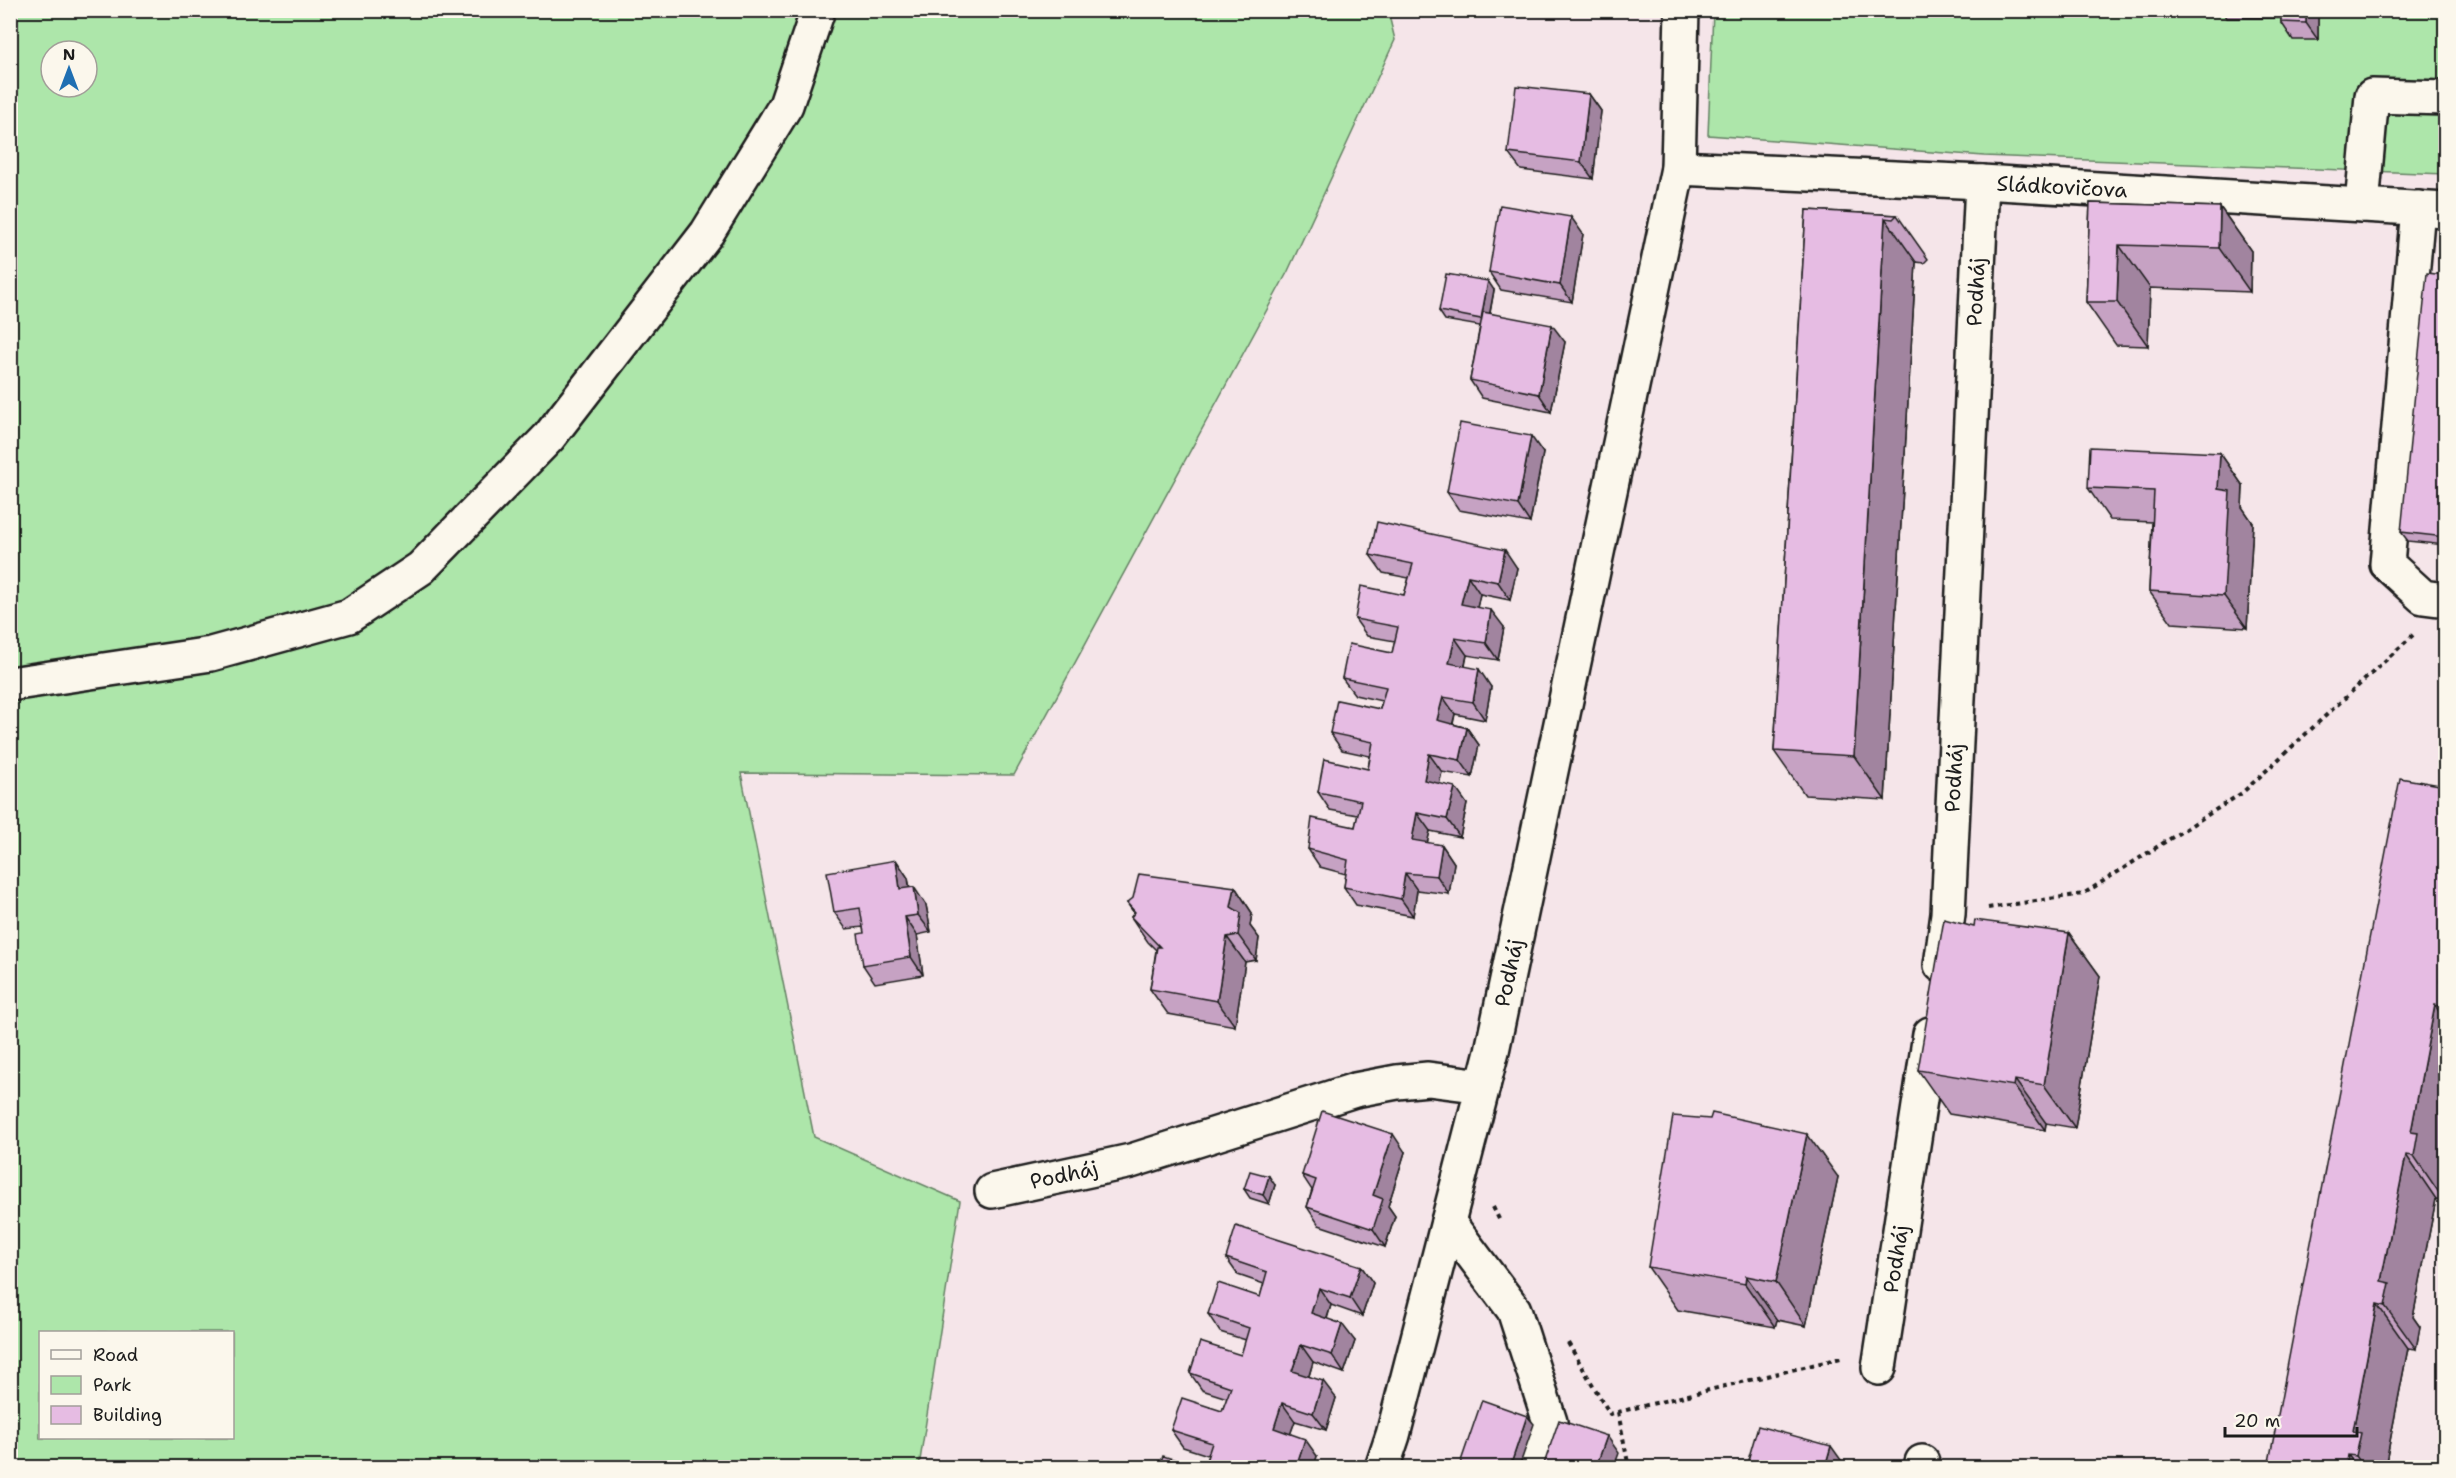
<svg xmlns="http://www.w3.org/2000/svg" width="2456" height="1478" font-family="'Shantell Sans',sans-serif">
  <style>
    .green { fill: #ade6aa; stroke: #648163; stroke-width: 1.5; fill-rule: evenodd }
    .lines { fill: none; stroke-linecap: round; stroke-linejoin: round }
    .minor-casing { stroke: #1c1c1c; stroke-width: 38 }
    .path { stroke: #1c1c1c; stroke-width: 4; stroke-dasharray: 4.5 4.5; stroke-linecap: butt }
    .minor { stroke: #fbf7ec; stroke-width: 33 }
    .wall { fill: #c6a2c3; stroke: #1c1c1c; stroke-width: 1.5 }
    .shaded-wall { fill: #a1849f; stroke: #1c1c1c; stroke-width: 1.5 }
    .building { fill: #e6bce3; stroke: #1c1c1c; stroke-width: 1.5 }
    .labels { text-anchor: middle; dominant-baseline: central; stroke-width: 4.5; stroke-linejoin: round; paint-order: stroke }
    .street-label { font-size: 21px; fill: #1c1c1c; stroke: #fbf7ec }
  </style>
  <rect width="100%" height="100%" fill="#f5e5e9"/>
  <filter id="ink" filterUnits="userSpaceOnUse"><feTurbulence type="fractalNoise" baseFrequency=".0167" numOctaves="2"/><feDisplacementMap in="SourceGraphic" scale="12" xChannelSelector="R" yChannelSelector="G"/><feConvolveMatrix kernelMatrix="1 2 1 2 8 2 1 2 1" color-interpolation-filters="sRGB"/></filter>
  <g filter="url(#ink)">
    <g class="green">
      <path d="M10 11H1388L1395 40 1288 271 1014 775 741 773 814 1137 960 1201 919 1467H11ZM51 51H87V87H51ZM40 1332H232V1438H40Z"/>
      <polygon points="1713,11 2445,11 2445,174 1984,156 1708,135"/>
    </g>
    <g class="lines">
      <g class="minor-casing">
        <g id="minor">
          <polyline points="1678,168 1982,182 2446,210"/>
          <polyline points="2362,205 2372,96 2446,98"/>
          <polyline points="2418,208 2387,564 2423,597 2446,600"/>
          <polyline points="10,684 211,654 349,616 421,568 549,437 707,233 786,105 818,10"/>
          <polyline points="1941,965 1948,914 1982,182"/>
          <polyline points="992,1191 1131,1161 1355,1090 1397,1082 1428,1079 1483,1086"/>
          <polyline points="1448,1222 1514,1310 1550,1422 1535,1468"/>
          <polyline points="1879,1368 1930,1034"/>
          <polyline points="1382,1468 1393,1435 1492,1051 1678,168 1682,10"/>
          <polyline points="1921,1468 1922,1462"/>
        </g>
      </g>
      <g class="path">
        <polyline points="1988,908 2083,894 2242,793 2413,635"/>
        <polyline points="1493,1207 1500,1221"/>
        <polyline points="1568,1343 1610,1414 1841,1358"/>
        <polyline points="1618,1412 1629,1468"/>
      </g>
      <use href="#minor" class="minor"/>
    </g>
    <g class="wall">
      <polygon points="2222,10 2318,10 2318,40 2293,40 2281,22 2281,18 2227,18"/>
      <polygon points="1589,94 1601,111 1593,179 1521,170 1508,153"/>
      <polygon points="2090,203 2220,207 2251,251 2250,292 2150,288 2148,346 2116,345 2086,302"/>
      <polygon points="1806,210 1897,215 1928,259 1924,263 1916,262 1885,800 1805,795 1774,751"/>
      <polygon points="1583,234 1572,302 1501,290 1489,272"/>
      <polygon points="2445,275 2445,545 2408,541 2401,532"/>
      <polygon points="1494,290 1490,313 1565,342 1551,412 1482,398 1470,380 1480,326 1445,320 1439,311"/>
      <polygon points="1543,453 1530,523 1459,510 1447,492"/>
      <polygon points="2220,453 2243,486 2242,507 2253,523 2247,628 2172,623 2149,591 2152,522 2110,520 2088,488"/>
      <polygon points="1370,555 1517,568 1510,600 1480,594 1477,607 1504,627 1498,660 1467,655 1465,666 1491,687 1485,720 1455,714 1453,724 1467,728 1479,745 1472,777 1442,772 1439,784 1467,804 1460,837 1430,831 1427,843 1442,845 1454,863 1449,894 1417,890 1413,916 1356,905 1344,887 1346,874 1320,867 1308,849 1355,827 1358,815 1330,810 1318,792 1368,769 1370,756 1342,750 1330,733 1380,709 1382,701 1355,695 1342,678 1392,653 1395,641 1367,636 1355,619 1404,595 1409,578 1383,573"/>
      <polygon points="2445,786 2445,1153 2443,1168 2444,1200 2436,1199 2413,1317 2420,1327 2416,1349 2408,1348 2385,1467 2268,1467"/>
      <polygon points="896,860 908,878 910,888 926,905 931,932 917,935 923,975 875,983 863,965 864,933 863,927 846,929 834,912"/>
      <polygon points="1235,887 1252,913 1250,926 1259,938 1256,960 1245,962 1235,1026 1168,1014 1150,989 1156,950 1148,942 1131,917 1134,913 1127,903"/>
      <polygon points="1974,927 2069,933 2100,976 2075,1128 2046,1123 2045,1130 1949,1114 1918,1070"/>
      <polygon points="1405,1152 1388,1206 1395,1216 1385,1247 1319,1225 1307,1207 1312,1190 1302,1175"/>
      <polygon points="1838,1177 1806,1326 1777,1320 1775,1327 1678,1310 1648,1267"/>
      <polygon points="1275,1185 1269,1204 1250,1198 1244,1189"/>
      <polygon points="1226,1258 1361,1266 1373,1283 1362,1316 1331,1305 1327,1319 1355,1341 1344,1373 1313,1362 1309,1376 1336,1398 1326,1430 1295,1421 1290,1434 1317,1456 1314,1467 1204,1467 1208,1455 1183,1447 1171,1430 1222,1411 1227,1398 1202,1390 1190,1373 1241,1355 1246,1340 1220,1332 1208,1314 1260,1297 1264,1284 1238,1275"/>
    </g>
    <g class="shaded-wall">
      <polygon points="2306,10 2318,10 2318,40 2306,23"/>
      <polygon points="1589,94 1601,111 1593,179 1581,162"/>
      <polygon points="2220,207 2251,251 2250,292 2219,248"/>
      <polygon points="1571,217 1583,234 1572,302 1560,285"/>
      <polygon points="1885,218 1916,262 1885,800 1854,756"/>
      <polygon points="2119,245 2150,288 2148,346 2117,302"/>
      <polygon points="1488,281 1494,290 1487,328 1481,319"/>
      <polygon points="1552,325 1565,342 1551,412 1539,394"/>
      <polygon points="1531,436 1543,453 1530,523 1518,505"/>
      <polygon points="2220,453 2243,486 2242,507 2253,523 2247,628 2224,596 2218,489"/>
      <polygon points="1505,550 1517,568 1510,600 1498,582"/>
      <polygon points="1468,576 1480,594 1474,622 1461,604"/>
      <polygon points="1491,610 1504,627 1498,660 1486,643"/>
      <polygon points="1455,638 1467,655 1461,681 1449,663"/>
      <polygon points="1479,669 1491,687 1485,720 1473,702"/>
      <polygon points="1443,697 1455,714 1449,738 1437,720"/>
      <polygon points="1467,728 1479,745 1472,777 1460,760"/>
      <polygon points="1429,754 1442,772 1436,798 1424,780"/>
      <polygon points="1455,787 1467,804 1460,837 1447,819"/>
      <polygon points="1417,813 1430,831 1424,857 1412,840"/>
      <polygon points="1442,845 1454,863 1449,894 1437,876"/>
      <polygon points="896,860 908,878 912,907 900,889"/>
      <polygon points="1405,873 1417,890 1413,916 1401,899"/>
      <polygon points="914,887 926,905 931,932 918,915"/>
      <polygon points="1235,887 1252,913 1250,926 1259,938 1256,960 1238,935 1231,907"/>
      <polygon points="905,917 917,935 923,975 911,957"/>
      <polygon points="2069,933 2100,976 2075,1128 2044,1085"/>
      <polygon points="1227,937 1245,962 1235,1026 1217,1001"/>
      <polygon points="2445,951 2445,990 2440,982"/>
      <polygon points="2445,992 2445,1010 2443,1007"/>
      <polygon points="2435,1005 2445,1021 2445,1153 2443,1168 2445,1172 2445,1193 2444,1200 2414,1156 2411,1132"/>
      <polygon points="2015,1080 2046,1123 2045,1130 2014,1086"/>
      <polygon points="1393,1134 1405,1152 1388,1206 1395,1216 1385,1247 1373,1229 1373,1195"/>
      <polygon points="1807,1134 1838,1177 1806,1326 1776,1282"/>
      <polygon points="2406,1155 2436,1199 2413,1317 2420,1327 2416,1349 2385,1306 2381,1281"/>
      <polygon points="1269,1176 1275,1185 1269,1204 1263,1195"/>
      <polygon points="1361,1266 1373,1283 1362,1316 1350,1298"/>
      <polygon points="1746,1276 1777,1320 1775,1327 1745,1284"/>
      <polygon points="1319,1288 1331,1305 1323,1331 1311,1313"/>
      <polygon points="2377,1304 2408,1348 2385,1467 2364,1467 2356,1456 2353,1431"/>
      <polygon points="1342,1324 1355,1341 1344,1373 1332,1355"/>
      <polygon points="1301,1345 1313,1362 1305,1389 1292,1371"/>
      <polygon points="1323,1381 1336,1398 1326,1430 1313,1413"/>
      <polygon points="1282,1403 1295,1421 1286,1446 1274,1428"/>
      <polygon points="1527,1416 1534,1424 1519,1467 1510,1467"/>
      <polygon points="1607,1436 1619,1453 1614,1467 1596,1467"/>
      <polygon points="1305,1439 1317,1456 1314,1467 1296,1467"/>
      <polygon points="1831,1446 1846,1467 1825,1467"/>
      <polygon points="2348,1455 2357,1467 2346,1467"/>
      <polygon points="1263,1460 1269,1467 1261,1467"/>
    </g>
    <g class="building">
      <polygon points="2281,10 2306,10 2306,23 2281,22"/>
      <polygon points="1516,86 1589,94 1581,162 1508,153"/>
      <polygon points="2090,203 2220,207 2219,248 2119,245 2117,302 2086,302"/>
      <polygon points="1500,205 1571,217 1560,285 1489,272"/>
      <polygon points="1806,210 1897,215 1893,219 1885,218 1854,756 1774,751"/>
      <polygon points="2427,273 2445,275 2445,537 2401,532"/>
      <polygon points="1446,274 1488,281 1481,319 1439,311"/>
      <polygon points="1483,312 1552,325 1539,394 1470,380"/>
      <polygon points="1460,423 1531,436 1518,505 1447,492"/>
      <polygon points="2090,447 2220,453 2218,489 2230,491 2224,596 2149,591 2154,491 2088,488"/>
      <polygon points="1377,522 1505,550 1498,582 1468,576 1461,604 1491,610 1486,643 1455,638 1449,663 1479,669 1473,702 1443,697 1437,720 1467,728 1460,760 1429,754 1424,780 1455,787 1447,819 1417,813 1412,840 1442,845 1437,876 1405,873 1401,899 1344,887 1348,860 1308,849 1312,818 1355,827 1361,801 1318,792 1324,759 1368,769 1373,742 1330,733 1337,700 1380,709 1386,687 1342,678 1349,644 1392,653 1398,627 1355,619 1361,586 1404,595 1413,564 1370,555"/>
      <polygon points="2400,778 2445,786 2445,951 2440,982 2445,982 2445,992 2443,1007 2435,1005 2411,1132 2418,1133 2414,1156 2406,1155 2381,1281 2390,1283 2385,1306 2377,1304 2353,1431 2361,1433 2356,1456 2348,1455 2346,1467 2268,1467"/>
      <polygon points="896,860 900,889 914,887 918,915 905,917 911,957 863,965 858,934 864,933 860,908 834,912 827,872"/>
      <polygon points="1139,874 1235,887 1231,907 1241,913 1238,935 1227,937 1217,1001 1150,989 1157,947 1160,947 1131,917 1135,912 1127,903 1133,898"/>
      <polygon points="1944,919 1974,927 1975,920 2069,933 2044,1085 2015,1080 2014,1086 1918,1070"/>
      <polygon points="1322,1111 1393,1134 1373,1195 1383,1199 1373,1229 1307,1207 1316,1180 1302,1175"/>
      <polygon points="1712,1113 1807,1134 1776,1282 1746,1276 1745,1284 1648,1267 1673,1116 1710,1119"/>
      <polygon points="1250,1171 1269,1176 1263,1195 1244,1189"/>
      <polygon points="1236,1226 1361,1266 1350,1298 1319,1288 1311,1313 1342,1324 1332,1355 1301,1345 1292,1371 1323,1381 1313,1413 1282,1403 1274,1428 1305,1439 1296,1467 1286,1467 1263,1460 1261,1467 1204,1467 1212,1443 1171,1430 1182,1398 1222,1411 1231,1387 1190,1373 1200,1342 1241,1355 1249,1328 1208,1314 1218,1283 1260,1297 1267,1272 1226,1258"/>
      <polygon points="1482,1400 1527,1416 1510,1467 1459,1467"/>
      <polygon points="1559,1420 1607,1436 1596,1467 1543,1467"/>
      <polygon points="1758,1426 1831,1446 1825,1467 1746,1467"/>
      <polygon points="1163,1456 1199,1467 1159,1467"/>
    </g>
  </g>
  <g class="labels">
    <g class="street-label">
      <text transform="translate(2062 187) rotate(3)">Sládkovičova</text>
      <text transform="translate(1976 292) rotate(-87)">Podháj</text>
      <text transform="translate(1954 778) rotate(-87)">Podháj</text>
      <text transform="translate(1509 973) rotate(-78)">Podháj</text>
      <text transform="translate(1064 1175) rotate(-12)">Podháj</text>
      <text transform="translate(1896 1259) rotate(-81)">Podháj</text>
    </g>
  </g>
  <rect width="2456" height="1478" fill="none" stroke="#fbf7ec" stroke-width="36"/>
  <rect x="18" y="18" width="2420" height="1442" fill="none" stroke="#1c1c1c" stroke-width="2" filter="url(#ink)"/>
  <rect x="39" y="1331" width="195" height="108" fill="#fbf7ec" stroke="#a29f99" stroke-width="1.5"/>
  <rect x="51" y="1350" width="30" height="9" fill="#fbf7ec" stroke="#a29f99" stroke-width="1.5"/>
  <text x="93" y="1361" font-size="18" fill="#1c1c1c">Road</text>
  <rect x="51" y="1376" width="30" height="18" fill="#ade6aa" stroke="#a29f99" stroke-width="1.5"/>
  <text x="93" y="1391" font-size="18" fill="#1c1c1c">Park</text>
  <rect x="51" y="1406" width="30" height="18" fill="#e6bce3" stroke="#a29f99" stroke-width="1.5"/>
  <text x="93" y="1421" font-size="18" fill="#1c1c1c">Building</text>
  <g transform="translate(69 69)"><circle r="28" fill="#fbf7ec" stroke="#a29f99" stroke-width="1.5"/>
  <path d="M0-4.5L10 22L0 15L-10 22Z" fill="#1f6fb2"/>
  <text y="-9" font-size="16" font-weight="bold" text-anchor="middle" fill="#1c1c1c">N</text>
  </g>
  <path d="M2225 1427v9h132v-9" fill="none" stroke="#1c1c1c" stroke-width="3"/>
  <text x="2234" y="1427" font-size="18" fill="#1c1c1c" stroke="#fbf7ec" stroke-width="4.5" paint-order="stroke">20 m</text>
</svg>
